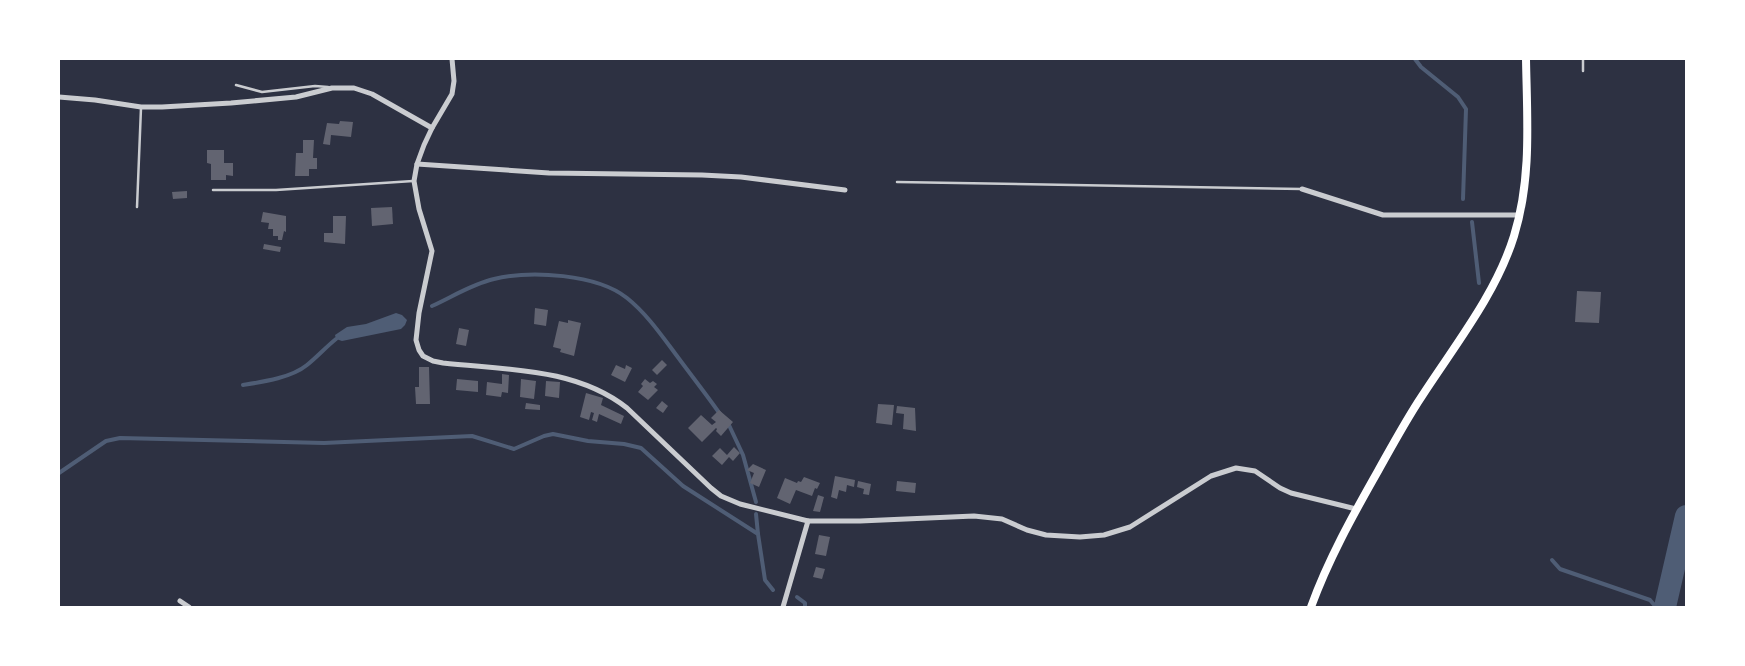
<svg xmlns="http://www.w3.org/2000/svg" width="1745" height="666" font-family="Inter,sans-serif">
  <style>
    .water { fill: #4f5d75 }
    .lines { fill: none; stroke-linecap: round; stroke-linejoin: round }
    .stream { stroke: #4f5d75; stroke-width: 4 }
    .river { stroke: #4f5d75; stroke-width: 22 }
    .building { fill: #626471 }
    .service { stroke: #caccd0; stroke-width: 2.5 }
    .minor { stroke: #caccd0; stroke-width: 5 }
    .secondary { stroke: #fff; stroke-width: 8 }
  </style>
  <rect width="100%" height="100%" fill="#2d3142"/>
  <polygon class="water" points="396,313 402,315 407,320 405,325 401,329 342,341 336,339 335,335 347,327 366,324"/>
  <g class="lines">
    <g class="stream">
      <polyline points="1415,59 1421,67 1458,97 1466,109 1463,199"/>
      <polyline points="1472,222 1479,283"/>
      <path d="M432 306C452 297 472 284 494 279 531 270 597 274 627 298 647 314 662 336 677 356 691 375 706 394 720 414"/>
      <path d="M243 385C262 382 291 378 307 365 317 357 326 347 336 339"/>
      <polyline points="728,423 743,455 756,502"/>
      <polyline points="59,473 106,441 120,438 324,443 472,436 514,449 544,436 553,434 588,441 624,444 641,448 683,486 758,534 765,580 773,590"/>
      <polyline points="756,514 758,534"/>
      <polyline points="1552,560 1560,569 1650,600 1656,607"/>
      <polyline points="797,597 805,603 805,607"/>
    </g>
    <polyline class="river" points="1665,607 1686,516"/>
  </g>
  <g class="building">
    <polygon points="340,121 353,122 351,137 331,135 330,145 323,144 327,123 339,124"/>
    <polygon points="303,140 314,140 313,158 317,158 317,169 309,169 309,176 295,176 296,153 303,153"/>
    <polygon points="207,150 224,150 224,163 233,163 233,176 226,175 226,180 211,180 211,164 207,163"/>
    <polygon points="187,191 187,198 173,199 172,192"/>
    <polygon points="392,207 393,224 372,226 371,208"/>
    <polygon points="263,212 286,216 286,232 284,231 282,240 278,240 278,236 273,236 273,229 268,229 269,223 261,222"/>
    <polygon points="333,216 346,216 345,244 324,242 324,233 333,233"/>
    <polygon points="264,244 281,247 280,252 263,249"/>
    <polygon points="1577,291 1601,292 1599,323 1575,322"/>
    <polygon points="535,308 548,310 546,326 534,324"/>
    <polygon points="568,320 581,323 574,356 560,352 561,349 553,347 559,321 568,323"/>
    <polygon points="459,328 469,330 466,346 456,344"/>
    <polygon points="662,360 667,365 657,375 652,370"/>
    <polygon points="616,365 625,369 626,365 632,368 625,382 611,375"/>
    <polygon points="419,367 429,367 430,404 416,404 415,387 419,387"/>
    <polygon points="502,374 509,375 508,393 502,392 501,397 486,395 487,382 502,384"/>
    <polygon points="457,379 478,381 478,392 456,390"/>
    <polygon points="521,379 536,381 534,399 520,397"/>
    <polygon points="645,379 650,383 653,381 657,384 654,387 658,390 648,400 638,392 643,386 641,384"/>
    <polygon points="546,381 560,382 559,398 545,396"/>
    <polygon points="586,393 603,398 601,405 624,416 621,424 599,414 597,422 592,420 594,413 591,412 589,420 580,417"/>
    <polygon points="662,401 668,406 663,413 656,408"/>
    <polygon points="526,403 540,405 540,410 525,409"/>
    <polygon points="878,404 894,405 892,425 876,423"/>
    <polygon points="897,406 915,408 916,431 903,429 904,414 896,413"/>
    <polygon points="719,410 733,422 721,436 716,431 717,429 716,428 702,442 688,428 701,415 712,425 716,422 711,418"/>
    <polygon points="734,447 740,453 733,461 729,457 722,465 712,456 720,448 727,455"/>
    <polygon points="753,464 766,470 759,487 750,483 754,473 747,470"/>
    <polygon points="835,476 855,480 854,487 847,485 846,492 839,490 837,499 831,497"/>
    <polygon points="804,477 820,483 817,489 815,488 812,496 796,490 790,504 777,498 785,478 797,483 798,481 801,482"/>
    <polygon points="858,481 871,484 869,495 863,494 864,489 857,487"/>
    <polygon points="897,481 916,483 915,493 896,491"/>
    <polygon points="818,495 824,497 820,512 813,511"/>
    <polygon points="819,535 830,537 826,556 815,554"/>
    <polygon points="816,567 825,569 822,579 813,577"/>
  </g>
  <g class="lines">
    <g class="service">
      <polyline points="1583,71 1583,59"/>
      <polyline points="236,85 262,92 315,86 328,87"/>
      <polyline points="897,182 1302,189"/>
      <polyline points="213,190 276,190 413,181"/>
      <polyline points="137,207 141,108"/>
    </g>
    <g class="minor">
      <path d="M452 59 454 81 452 94 432 128 424 145 417 164 414 181 419 209 432 251 419 313 416 340 419 350 423 356 433 361 443 363C505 370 575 367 627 408L711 488 721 496 740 504 808 521H860L974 516 1002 519 1027 530 1046 535 1080 537 1104 535 1130 527 1211 476 1236 468 1255 471 1280 488 1291 493 1356 509"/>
      <polyline points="59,97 95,100 141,107 162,107 231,103 296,97 332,88 354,88 372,94 432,128"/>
      <polyline points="417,164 549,173 702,175 741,177 845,190"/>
      <polyline points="1302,189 1383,215 1520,215"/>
      <polyline points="180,601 189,607"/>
      <polyline points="783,607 808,521"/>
    </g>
    <path class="secondary" d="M1311 607C1328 560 1353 515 1378 471 1392 446 1406 420 1422 396 1455 345 1496 294 1514 236 1532 178 1527 118 1526 59"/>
  </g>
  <rect width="1745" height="666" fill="none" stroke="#ffffff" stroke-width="120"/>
</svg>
